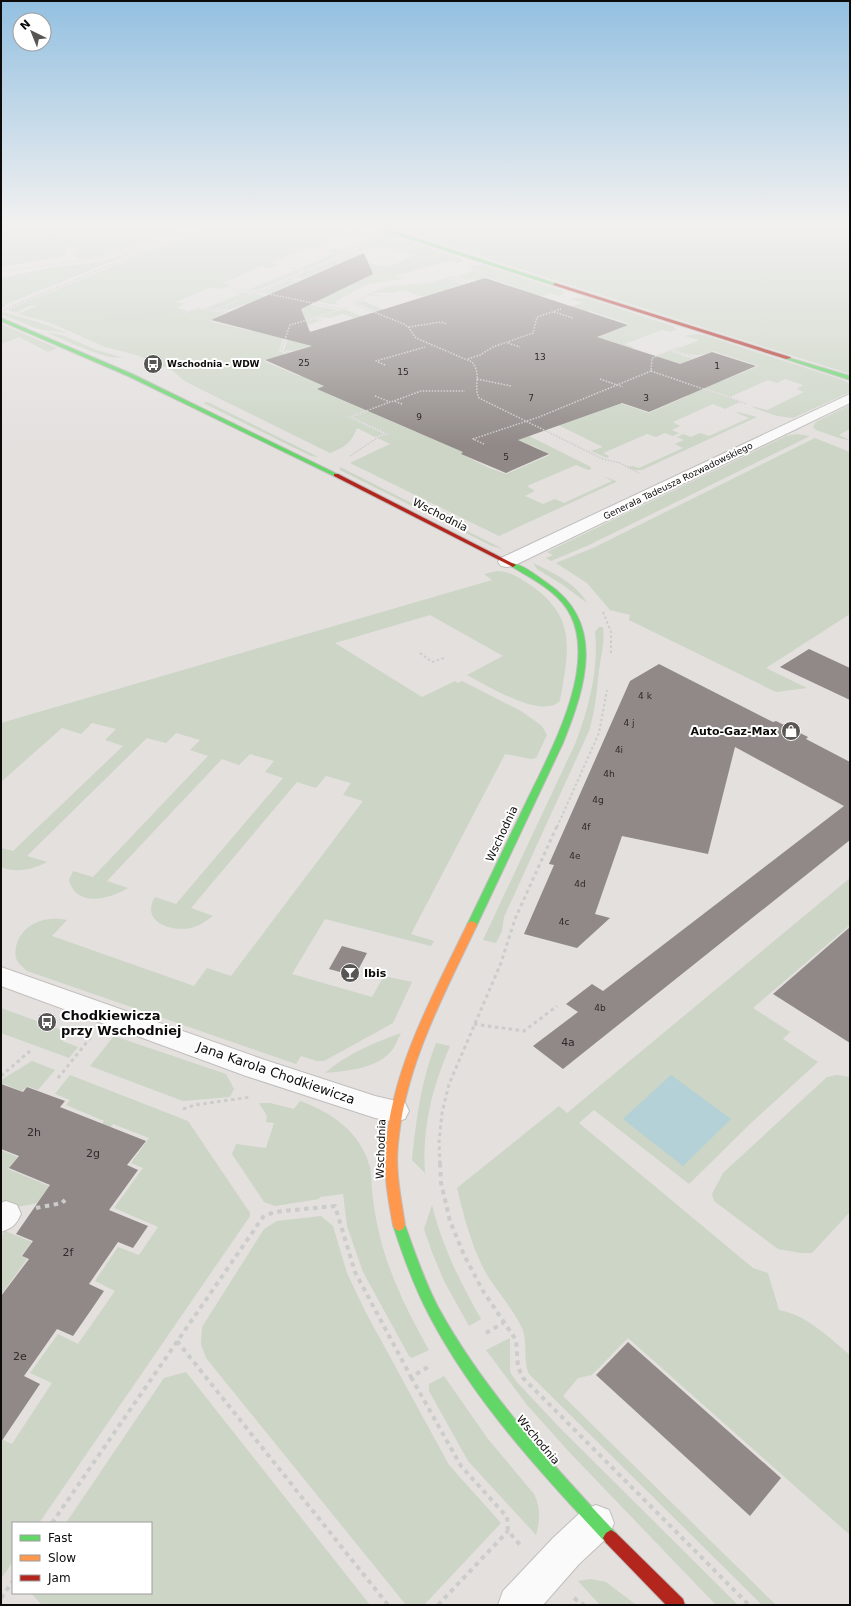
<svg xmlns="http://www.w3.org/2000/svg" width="851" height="1606" font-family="'DejaVu Sans',sans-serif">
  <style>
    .green { fill: #ccd5c6 }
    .water { fill: #b3d1d6 }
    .building { fill: #908987 }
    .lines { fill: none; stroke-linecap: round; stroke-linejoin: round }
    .street-casing { stroke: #c1bebd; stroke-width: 2 }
    .fast-casing { stroke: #c1bebd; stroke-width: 2 }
    .slow-casing { stroke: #c1bebd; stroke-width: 2 }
    .jam-casing { stroke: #c1bebd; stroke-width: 2 }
    .path-far3 { stroke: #cccccb; stroke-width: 1.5; stroke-dasharray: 1.5 1.5; stroke-linecap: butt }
    .path-far2 { stroke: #cccccb; stroke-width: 2; stroke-dasharray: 2.5 2.5; stroke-linecap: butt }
    .path-far1 { stroke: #cccccb; stroke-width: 3; stroke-dasharray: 3.5 3.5; stroke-linecap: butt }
    .path { stroke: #cccccb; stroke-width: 4; stroke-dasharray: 4.5 4.5; stroke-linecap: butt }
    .street { fill: #fbfafa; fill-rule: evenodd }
    .fast { fill: #63d668; fill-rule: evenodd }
    .slow { fill: #ff974d; fill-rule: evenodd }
    .jam { fill: #b3261e; fill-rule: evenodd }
    .rail { stroke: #b5b5b4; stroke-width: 1.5; stroke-dasharray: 1 2; stroke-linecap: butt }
    .labels { text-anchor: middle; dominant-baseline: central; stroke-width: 4; stroke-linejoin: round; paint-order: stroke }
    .number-label { font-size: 9px; fill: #2e2a29 }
    .far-poi-label { font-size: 9px; font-weight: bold; fill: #0d0b0a; stroke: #fff; text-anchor: start }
    .far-street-label { font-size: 9px; fill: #0d0b0a; stroke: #fff }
    .street-label { font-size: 11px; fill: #0d0b0a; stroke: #fff }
    .poi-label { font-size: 11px; font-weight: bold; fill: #0d0b0a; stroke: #fff; text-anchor: end }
    .near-number-label { font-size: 11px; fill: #2e2a29 }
    .near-poi-label { font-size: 13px; font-weight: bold; fill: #0d0b0a; stroke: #fff; text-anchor: start }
    .near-street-label { font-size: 13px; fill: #0d0b0a; stroke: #fff }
  </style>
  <rect width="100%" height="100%" fill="#e3e0de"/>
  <g class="green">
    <path d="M1 222H203L101 257C92 259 83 261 74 257L76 248 68 249 65 255 62 257 1 267Z"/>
    <polygon points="216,222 222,222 151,246 4,305 6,306 1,308 1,278 54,267 92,263 109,259"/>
    <path d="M235 222H850V374L381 225 358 232 349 230 316 244 324 246 316 249 307 248 271 263 280 265 270 268 261 266 223 283 231 285 221 289 212 287 176 302 185 304 177 308 189 311 183 313 163 312 184 314 197 309 225 313 209 321 250 331 285 314C276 312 251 304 244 305 235 306 231 312 220 309L255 294 338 310 288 325 279 351 285 354 263 361 299 376 345 361 310 346C302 348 292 353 284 350L293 325 314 319 320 321 301 327 334 341 377 327 343 314 330 318 319 317 345 309 378 323 385 403 348 417 384 434 375 437 357 428C351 443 345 447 330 453L192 385 182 379 173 371 156 363 136 355 105 347 51 323 18 314 37 306 31 305 16 313 7 310 140 255Z"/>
    <path d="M368 233 386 234 458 257 464 261 457 263 449 261 396 276 402 279 368 284 336 301 337 305 261 292 289 280 297 282 283 288 323 297 354 283 315 274 305 278H293L354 252 362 253 349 259 388 267 416 255 378 247 369 250H357L382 237 379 236C369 243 358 251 345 249L376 236Z"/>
    <polygon points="333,248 350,251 306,270 298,269 333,254 326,251"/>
    <polygon points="473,265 484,265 561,290 564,293 559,296 550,293 513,306 404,323 356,303 363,301 398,315 437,302 403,290 394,293 389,292 384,293 373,293 387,287 432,284 448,279 464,284 449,289 485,301 521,289 486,277 477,280 472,279 467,280 457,277 473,271 484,270 470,271 475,269 468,266"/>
    <polygon points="296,270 303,271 257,291 239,288 250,289"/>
    <polygon points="232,291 252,294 214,310 204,309 240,294"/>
    <polygon points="574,298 587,298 673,326 677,330 670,332 662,330 625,344 634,347 626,350 594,338 629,324 590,311 575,317 557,311 584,302 570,300"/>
    <polygon points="4,312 47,325 67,333 38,329 1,314"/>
    <polygon points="1,324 57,348 48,352 19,337 1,344"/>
    <path d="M46 332 62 335 97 350 121 357C109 362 60 338 46 332Z"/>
    <path d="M696 334 704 335 843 380 850 384V392L793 418 777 416 754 408 752 406 767 410 804 392 796 389 803 385 785 379 777 383 768 380 730 397 654 371V358L670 351 693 359 676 366 722 381 759 366 713 351C695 358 691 355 674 350L699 340 684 336Z"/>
    <polygon points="653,372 740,402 725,409 713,404 673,422 680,426 672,430 679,433 673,436 665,433 656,437 647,434 603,453 609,456 607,458 591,451 603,447 552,422 617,402 649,413 688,396 639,378"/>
    <polygon points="208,402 318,457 311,456 203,403"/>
    <polygon points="390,403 375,414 416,432 462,415 481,445 461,454 489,468 506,474 550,455 536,447 505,435 511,427 591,467 591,469 588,470 576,465 527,486 535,491 525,496 543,504 555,499 564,503 612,481 603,476 616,481 616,482 499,536 350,463 390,444 378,438 389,434 352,417"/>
    <polygon points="850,405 850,429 839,435 850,440 842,439 816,430 813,427 816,422"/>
    <polygon points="738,412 757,417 642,470 635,470 627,467 633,466 639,468 683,448 675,444 684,440 677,437 683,434 691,437 700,433 709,436 749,418 737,413"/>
    <polygon points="797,434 810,436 589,545 551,561 546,558 553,555 547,552 786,436"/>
    <polygon points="815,438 850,452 850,614 766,668 807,688 776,692 629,620 630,615 610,610 587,583 556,563 593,548"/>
    <polygon points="340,467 503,549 492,546 340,470"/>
    <path d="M533 563C552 572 577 584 587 603L563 585 537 569Z"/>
    <path d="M497 571C510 571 521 579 532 586 578 619 568 652 560 701 556 704 553 706 548 706 527 710 486 685 467 675L503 656 430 615 335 643 422 697 455 681 458 683 462 681 521 711 542 726 547 735 536 758 531 759 505 754 411 934 434 941 431 946 325 919 292 974 372 997 384 976 412 982 393 1023 324 1061H317L301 1056 296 1064 27 971C24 968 20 965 18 962 15 958 15 952 16 947 21 924 45 915 67 920L52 936 194 986 207 968 231 976 363 801 343 795 351 783 326 776 316 788 297 782 191 908 213 916C206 921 199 926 191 928 171 932 140 922 155 897L176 904 283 778 265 772 274 761 250 754 239 765 222 759 107 881 128 888C110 899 76 908 69 880L73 871 93 877 208 756 190 750 200 740 176 733 166 743 147 738 27 856 47 862C32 870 16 873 1 867V848L13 851 123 746 105 740 116 729 92 723 81 734 62 728 1 782V723L492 580 484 574Z"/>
    <path d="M599 627H603C605 641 601 655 599 670 597 691 595 711 589 731L504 917 502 931 496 943 483 940 576 742C589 706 599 670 595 632Z"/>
    <path d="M850 878V925L753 1008 790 1032 783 1039 818 1062 752 1122 689 1184 594 1110 579 1123 753 1268 768 1273 779 1310C807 1315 828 1337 850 1355V1535L628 1338 592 1375 578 1378 563 1396 776 1605H762L529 1374C522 1358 529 1341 521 1326 512 1308 498 1292 487 1275 472 1248 464 1217 457 1188L559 1106 567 1113Z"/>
    <polygon points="1,1008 70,1033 62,1041 78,1047 69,1058 1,1033"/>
    <path d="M401 1033C398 1038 396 1045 392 1050 378 1069 346 1071 325 1073 346 1054 374 1043 401 1033Z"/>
    <polygon points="114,1036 226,1074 234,1089 230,1097 183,1101 90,1066"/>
    <path d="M436 1043 450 1046C432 1088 422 1128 425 1173L412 1160C416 1120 421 1081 436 1043Z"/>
    <polygon points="32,1061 55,1070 38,1090 27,1086 22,1091 4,1084 1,1088 1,1080"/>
    <polygon points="70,1075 188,1121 250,1213 250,1216 39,1523 13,1523 13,1561 1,1579 1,1439 12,1444 52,1383 30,1373 58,1334 78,1344 115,1291 95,1281 118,1247 139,1255 158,1227 114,1208 143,1168 131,1163 149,1138 113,1124 108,1130 100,1127 104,1121 66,1105 70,1100 55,1094"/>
    <polygon points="837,1075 850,1077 850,1212 812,1253 801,1253 778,1249 714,1201 712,1194 723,1173 827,1077"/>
    <path d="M300 1101C333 1113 360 1132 370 1167 372 1175 371 1183 372 1191 374 1209 377 1227 382 1245 393 1283 410 1316 429 1350L412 1358 409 1356 363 1272 347 1226 343 1194 320 1197 319 1199 275 1206 264 1202 232 1154 236 1144 266 1148 274 1123 266 1122 267 1116 259 1103H270L294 1109Z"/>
    <polygon points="1,1150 18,1157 8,1169 61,1191 55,1200 11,1208 1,1203"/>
    <path d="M432 1205C442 1246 460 1282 481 1319L469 1326 444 1281 432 1252 424 1229Z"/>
    <polygon points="321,1216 333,1226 347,1273 365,1311 449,1465 501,1523 424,1605 406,1605 206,1358 201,1344 202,1327 264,1229 277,1221"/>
    <polygon points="5,1231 32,1242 21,1256 27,1259 1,1295 1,1237"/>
    <polygon points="510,1338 510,1372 516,1381 559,1427 738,1605 716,1605 572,1455 527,1405 486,1350"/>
    <polygon points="186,1372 370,1605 42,1605 31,1593 151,1593 151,1523 66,1523 164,1378"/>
    <path d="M444 1376 488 1439 534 1494C541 1508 540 1520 536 1535L468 1461 429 1391V1384Z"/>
    <polygon points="591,1579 606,1582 636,1605 600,1605 578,1581"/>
  </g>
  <polygon class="water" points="671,1075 731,1119 683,1166 623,1119"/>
  <g class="building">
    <polygon points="364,253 373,274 301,309 310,332 485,278 628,325 597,337 680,364 712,352 756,366 649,412 622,403 518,440 549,454 506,473 461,454 463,452 317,389 324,386 265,360 312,346 211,320"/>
    <polygon points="809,649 850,668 850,700 780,667"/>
    <polygon points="659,664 773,722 776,721 808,737 806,739 850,762 850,840 563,1069 533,1046 578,1012 566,1004 592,984 603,991 844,806 735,747 708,854 622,836 595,914 610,918 577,948 524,934 554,865 549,864 630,681"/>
    <polygon points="850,927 850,1043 773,994"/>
    <polygon points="342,946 367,953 355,976 329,969"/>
    <polygon points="1,1084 23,1092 27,1087 65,1101 60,1107 146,1141 127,1165 138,1170 109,1210 148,1226 133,1248 118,1242 89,1284 104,1291 89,1313 73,1336 57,1329 24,1376 40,1384 1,1442 1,1296 29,1259 22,1256 33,1241 16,1234 50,1185 9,1168 19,1156 1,1149"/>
    <polygon points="628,1342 781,1478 750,1516 596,1375"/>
  </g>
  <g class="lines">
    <g class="street-casing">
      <g id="street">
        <polygon points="850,394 850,403 513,566 507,567 501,566 498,562 501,558"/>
        <polygon points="1,967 265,1060 375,1096 405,1103 409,1111 405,1119 395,1122 375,1118 246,1076 1,986"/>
        <path d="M6 1201 17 1205 21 1214C16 1225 12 1228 1 1232V1203Z"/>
        <polygon points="596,1505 609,1510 614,1523 609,1536 579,1564 543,1605 498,1605 503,1591 553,1538 583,1510"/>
      </g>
    </g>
    <g class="fast-casing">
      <g id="fast">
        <polygon points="379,227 381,227 557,284 553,285 379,229"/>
        <polygon points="1,318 132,374 339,475 334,476 128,376 1,321"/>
        <polygon points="786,357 850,376 850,380 786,359"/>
        <path d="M513 563C525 566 537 576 547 583 607 623 585 688 563 743L477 925 476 927H468L467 925C485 888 503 850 521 813 545 761 598 672 571 616 560 592 532 579 511 566L510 565Z"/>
        <path d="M399 1219 403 1221 405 1225C415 1253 424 1280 438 1307 484 1391 551 1463 616 1533L619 1538 616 1543 611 1546 606 1543C541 1473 474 1401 429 1315 414 1286 403 1256 393 1225L395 1221Z"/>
      </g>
    </g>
    <g class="slow-casing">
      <path id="slow" d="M472 921 476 923 477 925C444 995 405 1065 398 1144 395 1171 401 1198 405 1225L403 1229 399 1231 395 1229 393 1225C388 1198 383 1171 386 1143 394 1065 433 995 467 925L468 923Z"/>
    </g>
    <g class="jam-casing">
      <g id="jam">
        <polygon points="555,283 790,357 791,358 786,359 553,285"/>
        <polygon points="334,474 338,474 516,565 513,567 511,566 334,476"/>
        <polygon points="611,1530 616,1533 683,1599 685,1605 666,1605 606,1543 603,1538 606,1533"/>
      </g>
    </g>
    <g class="path-far3">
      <polyline points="33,222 32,230 48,236 69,239 74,246 71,254 60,263"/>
      <polyline points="33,230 64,222"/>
      <polyline points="343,249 353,251"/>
      <polyline points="355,251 364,253"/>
      <polyline points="283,266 306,271"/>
      <polyline points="1,271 105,258 211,222"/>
      <path d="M457 276 431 283 383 287 355 302 354 304 404 324 409 328 416 338 472 362C482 374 473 386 479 398L603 459 620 463 639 473"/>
      <polyline points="451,277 468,283"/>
      <polyline points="290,279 300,281"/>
      <polyline points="230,288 255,293"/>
      <polyline points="259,292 342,309 350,307"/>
      <polyline points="369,295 385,296"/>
      <polyline points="217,310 228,313"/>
      <polyline points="554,312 573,318"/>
      <polyline points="315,318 323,321"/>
      <polyline points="75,324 147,316 167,312 183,314 197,308 215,311 368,245"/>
      <polyline points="409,327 441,322 447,324"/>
      <polyline points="508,343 520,347"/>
      <polyline points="671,350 696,358"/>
      <polyline points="288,353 281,350 290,325 342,310"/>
      <polyline points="468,359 480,355 493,347 533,333 537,317 561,309"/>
      <polyline points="385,365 376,361 425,347"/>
      <polyline points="651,371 747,404"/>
      <polyline points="477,379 511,386"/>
      <polyline points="600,379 623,387"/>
      <polyline points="375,396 390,402 394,401"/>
      <polyline points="402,404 394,401 421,391 465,391"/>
      <polyline points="484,444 473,439 539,417 651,371 652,358 679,347"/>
      <polyline points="350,456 377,438 387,434 350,417 390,402"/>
    </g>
    <g class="path-far2">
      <polyline points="603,612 611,632 611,653"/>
      <polyline points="420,653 432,662 444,658"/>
      <polyline points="557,827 599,733 607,690"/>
    </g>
    <g class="path-far1">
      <polyline points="474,1024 524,1031 557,1006"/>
      <polyline points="1,1076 30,1051"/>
      <polyline points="58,1078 91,1037"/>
      <polyline points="183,1109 195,1105 251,1097"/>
      <polyline points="440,1164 439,1142 442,1113 449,1084 501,963 515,919 557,826"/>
    </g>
    <g class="path">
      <polyline points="440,1163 441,1183 450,1221 464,1255 483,1291 516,1340 518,1367 523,1378 749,1605"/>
      <polyline points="36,1208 62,1203 65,1200"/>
      <polyline points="486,1333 503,1323"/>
      <polyline points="177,1341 388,1605"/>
      <polyline points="411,1377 461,1466 507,1517 508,1531 522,1547"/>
      <polyline points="52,1523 263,1217 274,1212 335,1206 355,1272 411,1377 428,1367"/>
      <polyline points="1,1598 13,1581"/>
      <polyline points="574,1598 584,1605"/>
      <polyline points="438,1605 508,1531"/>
    </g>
    <use href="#street" class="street"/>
    <use href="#fast" class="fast"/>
    <use href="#slow" class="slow"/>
    <use href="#jam" class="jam"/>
    <polyline class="rail" points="1,311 122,260 229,222"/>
  </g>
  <linearGradient id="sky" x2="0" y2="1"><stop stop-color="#93c0e1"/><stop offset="0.5" stop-color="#f2f1f0"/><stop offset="1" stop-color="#f2f1f0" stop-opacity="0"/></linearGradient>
  <rect width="851" height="446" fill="url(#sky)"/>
  <defs>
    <g id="bus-disc" transform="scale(1)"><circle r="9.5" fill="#585654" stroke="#fff"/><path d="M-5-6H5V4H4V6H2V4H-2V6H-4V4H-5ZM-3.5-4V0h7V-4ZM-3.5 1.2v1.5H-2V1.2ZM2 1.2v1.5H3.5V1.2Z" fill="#fff"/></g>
    <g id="shop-disc" transform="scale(1)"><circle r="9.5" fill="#585654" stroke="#fff"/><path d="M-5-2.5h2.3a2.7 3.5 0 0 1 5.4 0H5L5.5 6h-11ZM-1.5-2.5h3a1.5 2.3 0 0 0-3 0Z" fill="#fff"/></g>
    <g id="bar-disc" transform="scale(1)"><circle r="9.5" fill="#585654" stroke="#fff"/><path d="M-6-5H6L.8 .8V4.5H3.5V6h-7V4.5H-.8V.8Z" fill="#fff"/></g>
  </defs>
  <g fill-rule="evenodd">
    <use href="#bus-disc" x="153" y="364"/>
    <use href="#shop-disc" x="791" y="731"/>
    <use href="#bar-disc" x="350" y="973"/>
    <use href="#bus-disc" x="47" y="1022"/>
  </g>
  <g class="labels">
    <g class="number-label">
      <text x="540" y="357">13</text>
      <text x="304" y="363">25</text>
      <text x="717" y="366">1</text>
      <text x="403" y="372">15</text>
      <text x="531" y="398">7</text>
      <text x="646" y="398">3</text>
      <text x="419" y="417">9</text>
      <text x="506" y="457">5</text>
      <text x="645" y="696">4 k</text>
      <text x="629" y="723">4 j</text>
      <text x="619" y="750">4i</text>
      <text x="609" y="774">4h</text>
      <text x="598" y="800">4g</text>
      <text x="586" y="827">4f</text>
      <text x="575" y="856">4e</text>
      <text x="580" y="884">4d</text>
      <text x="564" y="922">4c</text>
      <text x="600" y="1008">4b</text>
    </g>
    <g class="far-poi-label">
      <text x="167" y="364">Wschodnia - WDW</text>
    </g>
    <g class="far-street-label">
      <text transform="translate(678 481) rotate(-26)">Generała Tadeusza Rozwadowskiego</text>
    </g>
    <g class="street-label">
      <text transform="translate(440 515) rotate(27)">Wschodnia</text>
      <text transform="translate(502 834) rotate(-65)">Wschodnia</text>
      <text transform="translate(381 1149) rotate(-88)">Wschodnia</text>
      <text transform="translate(538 1440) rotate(50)">Wschodnia</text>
    </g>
    <g class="poi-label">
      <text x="777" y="731">Auto-Gaz-Max</text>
      <text x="364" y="973" text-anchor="start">Ibis</text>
    </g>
    <g class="near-number-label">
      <text x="568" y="1042">4a</text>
      <text x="34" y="1132">2h</text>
      <text x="93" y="1153">2g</text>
      <text x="68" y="1252">2f</text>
      <text x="20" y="1356">2e</text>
    </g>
    <g class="near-poi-label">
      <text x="61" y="1015">Chodkiewicza<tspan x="61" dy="15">przy Wschodniej</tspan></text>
    </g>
    <g class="near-street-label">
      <text transform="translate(276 1073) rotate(19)">Jana Karola Chodkiewicza</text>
    </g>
  </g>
  <rect width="851" height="1606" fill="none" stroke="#0d0b0a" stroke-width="4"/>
  <rect x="12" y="1522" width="140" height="72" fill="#ffffff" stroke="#9e9d9d"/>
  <rect x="20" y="1535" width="20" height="6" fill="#63d668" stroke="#9e9d9d"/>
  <text x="48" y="1542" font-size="12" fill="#0d0b0a">Fast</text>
  <rect x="20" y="1555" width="20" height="6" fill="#ff974d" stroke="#9e9d9d"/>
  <text x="48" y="1562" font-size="12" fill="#0d0b0a">Slow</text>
  <rect x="20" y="1575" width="20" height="6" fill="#b3261e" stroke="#9e9d9d"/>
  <text x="48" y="1582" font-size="12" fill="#0d0b0a">Jam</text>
  <g transform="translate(32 32) rotate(317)"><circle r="19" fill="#ffffff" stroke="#9e9d9d"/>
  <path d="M0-3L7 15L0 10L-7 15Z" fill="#585654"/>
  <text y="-6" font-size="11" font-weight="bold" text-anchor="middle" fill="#0d0b0a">N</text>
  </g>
</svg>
